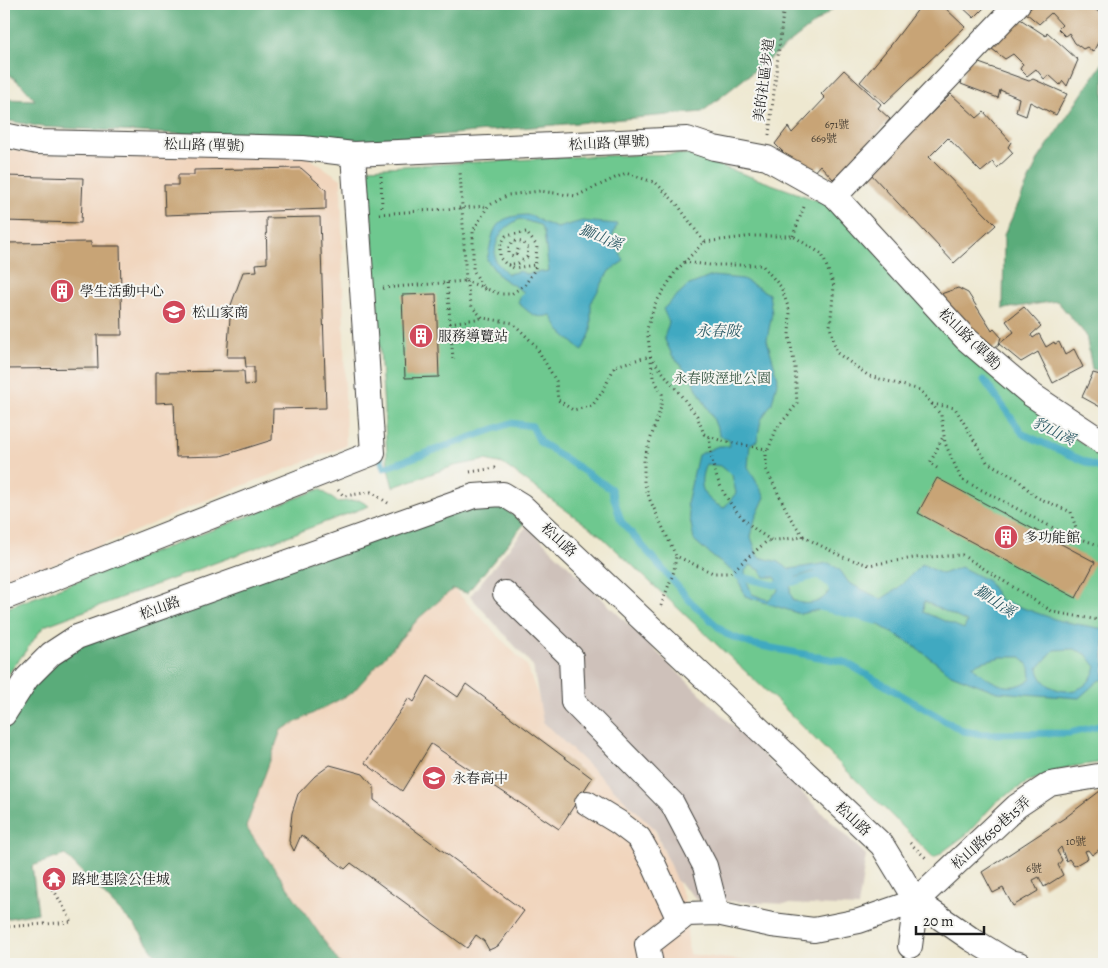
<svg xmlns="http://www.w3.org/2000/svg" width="1108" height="968" font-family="Alegreya,'Noto Serif TC',serif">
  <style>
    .built { fill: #f1d5bd }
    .industrial { fill: #cec1ba }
    .green { fill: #6ec88f; stroke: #457256 }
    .forest { fill: #5aac7a; stroke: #3b644b }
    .water { fill: #41a9c1; stroke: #2e626e; fill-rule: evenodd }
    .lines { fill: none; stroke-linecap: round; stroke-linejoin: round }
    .stream { stroke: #41a9c1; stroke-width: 7 }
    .building { fill: #c8a476 }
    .minor-casing { stroke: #3c3b37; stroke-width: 26 }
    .path { stroke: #3c3b37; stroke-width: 3; stroke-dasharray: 1 4; stroke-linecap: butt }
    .minor { stroke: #fff; stroke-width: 24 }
    .labels { text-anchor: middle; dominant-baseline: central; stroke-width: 4; stroke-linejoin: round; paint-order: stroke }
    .number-label { font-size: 11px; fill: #473e32 }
    .street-label { font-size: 14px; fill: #1c1c1c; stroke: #f6f6f2 }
    .poi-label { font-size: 14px; fill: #1c1c1c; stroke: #f6f6f2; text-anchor: start }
    .park-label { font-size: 14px; fill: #395844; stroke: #f6f6f2 }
    .water-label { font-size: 15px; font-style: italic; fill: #2d5b66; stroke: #f6f6f2 }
  </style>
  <rect width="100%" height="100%" fill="#f6f6f2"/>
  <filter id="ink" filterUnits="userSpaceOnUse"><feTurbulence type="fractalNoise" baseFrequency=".02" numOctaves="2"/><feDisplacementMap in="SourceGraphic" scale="10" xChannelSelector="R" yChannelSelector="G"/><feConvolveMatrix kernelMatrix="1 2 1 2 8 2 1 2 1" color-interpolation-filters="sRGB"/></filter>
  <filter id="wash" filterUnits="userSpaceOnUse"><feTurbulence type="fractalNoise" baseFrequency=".0096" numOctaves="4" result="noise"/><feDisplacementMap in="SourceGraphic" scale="20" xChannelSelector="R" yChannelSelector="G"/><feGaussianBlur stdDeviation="1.12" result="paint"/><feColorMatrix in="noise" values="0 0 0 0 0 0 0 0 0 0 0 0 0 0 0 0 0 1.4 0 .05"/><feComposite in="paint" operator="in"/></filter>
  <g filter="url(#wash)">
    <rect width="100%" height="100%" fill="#eee8d0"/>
    <g class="built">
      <polygon points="4,149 38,154 303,154 341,179 346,446 211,498 126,535 4,585"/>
      <polygon points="453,588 527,666 548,724 653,827 684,897 689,954 772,964 340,964 246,827 281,730 352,693 420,617"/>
    </g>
    <polygon class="industrial" points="527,526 866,855 858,907 698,900 676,880 655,829 543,722 533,666 470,596"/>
    <g class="green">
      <polygon points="687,154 833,206 978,362 1104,460 1104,762 1069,767 1030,781 997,801 967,834 934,858 777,701 600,535 503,464 485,460 454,466 393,487 388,469 368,168 588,156"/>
      <polygon points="320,489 337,502 359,500 369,506 44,626 4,680 4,609"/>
    </g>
    <g class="forest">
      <polygon points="4,4 839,4 702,112 351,143 42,127 4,120 4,99 35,100 22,85 4,70"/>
      <polygon points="1104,61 1104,372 1092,369 1086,335 1057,301 1003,309 1004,235 1039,158"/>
      <polygon points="477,500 503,507 524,524 467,593 453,589 420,617 352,693 281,730 246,827 340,964 162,964 137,928 65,855 32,866 38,913 4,919 4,730 31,684 80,642"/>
    </g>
    <g class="water">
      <path d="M526 215 533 216 542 222 557 228 582 221 617 224 612 238 624 261 609 271 591 303V332L582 351 559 330 551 315C534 320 531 313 518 303L520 297 524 292 500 277 487 260C494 231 491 217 526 215ZM520 219 540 225 544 233 549 271 526 274 520 271 508 274 495 261C494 240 501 228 520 219Z"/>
      <path d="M712 276 743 279 769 294 772 313 767 340 778 378 772 403 761 420 757 441 750 444 748 467 765 497 755 519 751 537 758 557 779 562 789 569 829 563 840 570 849 583 881 599 897 589 922 564 942 574 961 567 988 581 1000 600 1060 621 1104 629V679L1098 681 1079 698 997 692 951 674 913 645 867 618 831 607 800 614 745 596 736 574 713 557 694 540 687 503 698 455 718 446H730L729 439 720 436 713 418 690 376 672 355 664 338 669 322 663 309 687 286ZM706 464 721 466 732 475 736 493 724 508C702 499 697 485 706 464ZM750 565 760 570 765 577H775L780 585 777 592 768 600 752 594 746 579 745 571ZM813 572 822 574 832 583C828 602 809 608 793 600L790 591 791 582 797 577ZM924 601 967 622 964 629 923 612ZM1074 649 1086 654 1096 667C1093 674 1091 680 1085 685 1068 698 1040 688 1038 668L1054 650ZM1001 657H1021L1030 668 1031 679C1009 695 990 682 972 666L981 662Z"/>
    </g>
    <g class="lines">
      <g class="stream">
        <polyline points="984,380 1023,434 1104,470"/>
        <polyline points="381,459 384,468 511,423 532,426 540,442 611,489 621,521 691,602 726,634 751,644 845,662 963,731 982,734 1070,733 1104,725"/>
        <polyline points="738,574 738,576 774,585 794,582 818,575 830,584 834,593"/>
        <polyline points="838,603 841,612 877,621"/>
        <polyline points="820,607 841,612"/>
      </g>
    </g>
    <g id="blocks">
      <g class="building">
        <polygon points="922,4 941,4 965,27 885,103 860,82 891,45"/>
        <polygon points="959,4 988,4 974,18"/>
        <polygon points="1035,4 1088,4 1104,16 1104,31 1093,52 1087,47 1083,49 1075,43 1069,33 1065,36 1058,29 1062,25 1051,13 1039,24 1026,13"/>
        <polygon points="1014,15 1046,36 1047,32 1078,60 1067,86 1063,81 1060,85 1049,75 1044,79 1036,69 1027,76 1020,69 1023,64 1013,54 1005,59 983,42"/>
        <polygon points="968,59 1029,81 1033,79 1067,94 1056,115 1030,102 1026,116 1016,112 1019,98 1000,90 998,98 961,84"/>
        <polygon points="844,70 881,104 878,108 890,119 845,174 841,172 833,179 820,165 812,174 798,161 793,166 781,156 784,153 775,144 788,127 792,133 825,98 821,94"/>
        <polygon points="951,94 977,118 984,112 1011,142 1008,147 1013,153 997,168 993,162 981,172 948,138 929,157 996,225 954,263 870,173"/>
        <polygon points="301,168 326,190 326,209 165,215 164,185 178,185 178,175 194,175 194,170"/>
        <polygon points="4,176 83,178 81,223 4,221"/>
        <polygon points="320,217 326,408 273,409 272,440 221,456 176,457 174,402 156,403 156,372 244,371 245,385 254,384 254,367 246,367 245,357 227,357 231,305 243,272 257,271 256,264 267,263 266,218"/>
        <polygon points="91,242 91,246 120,246 122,335 97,335 98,368 4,369 4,243"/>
        <polygon points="958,288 968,293 992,331 994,329 1001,337 999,344 989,352 938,295"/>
        <polygon points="436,294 439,377 405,378 402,295"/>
        <polygon points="1024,307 1041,326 1031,335 1033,338 1039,334 1046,347 1054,342 1055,344 1059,342 1065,355 1074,349 1083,367 1053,383 1038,352 1021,362 999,344 1014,332 1006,321"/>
        <polygon points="1093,373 1104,376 1104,409 1082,397"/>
        <polygon points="937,478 1095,562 1076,598 918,513"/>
        <polygon points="428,676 458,697 466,684 592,778 559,829 431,744 402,791 365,763 409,698 414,702"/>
        <polygon points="330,765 363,774 374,787 374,800 524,911 498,946 489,950 484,941 476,935 467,948 351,863 345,869 301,835 294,851 289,841 292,813 298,794 315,776"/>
        <polygon points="1100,791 1104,793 1104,846 1092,855 1088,850 1085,851 1088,858 1074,866 1069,859 1066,861 1061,847 1057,851 1062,860 1058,865 1063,875 1044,887 1039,877 1033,880 1038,891 1013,906 1003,888 993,893 982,872 1066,817"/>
      </g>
    </g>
  </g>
  <g filter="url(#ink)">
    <use href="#blocks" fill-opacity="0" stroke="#3c3b37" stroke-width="1"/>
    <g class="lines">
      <g class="minor-casing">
        <g id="minor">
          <polyline points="4,135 37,142 303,148 353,154 687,139 714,148 767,158 835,196 965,338 1032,395 1104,443"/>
          <polyline points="835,196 1018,4"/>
          <polyline points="505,593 571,657 573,702 672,803 705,866 717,913"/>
          <polyline points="4,598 373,453 353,154"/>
          <polyline points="4,714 27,678 51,654 77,637 474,496 503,494 521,505 882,845 916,901 971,939 1009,962 1019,964"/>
          <polyline points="587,803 618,822 639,838 653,863 679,920"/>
          <polyline points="910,946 916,901"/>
          <polyline points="651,964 647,945 687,914 717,913 772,925 814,930 859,921 916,901 1017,806 1050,784 1104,775"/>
        </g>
      </g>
      <g class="path">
        <polyline points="769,135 784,4"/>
        <polyline points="381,176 382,207"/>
        <polyline points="379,214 487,206"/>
        <polyline points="793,236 805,204"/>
        <polyline points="518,249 516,255 513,256 509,254 509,247 513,241 523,242 528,248 527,257 518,263 507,265 500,258 500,246 506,236 526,232 537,246 535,269 525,285 511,294 500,294 466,281 472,307 483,318 513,323 535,345 556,381 558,400 573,410 592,406 604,389 615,366 650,356 697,416 704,434 722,441 766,449 766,469 791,519 804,537"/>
        <polyline points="684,262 710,265 762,265 781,287 790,312 789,336 795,367 797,404 777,428 767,452"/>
        <polyline points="508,265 514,268 535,265"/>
        <polyline points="447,283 453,359"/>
        <polyline points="383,288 466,281 460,170"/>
        <polyline points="485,290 473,270 473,231 488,206 508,195 540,191 576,196 626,173 656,183 677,204 704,242"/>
        <polyline points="450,323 482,318"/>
        <polyline points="932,404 955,408 987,462 1017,479 1036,497 1071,512 1079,539"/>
        <path d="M709 437C711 448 711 461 715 472 724 501 745 525 771 540"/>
        <polyline points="937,468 930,463 944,435"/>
        <polyline points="470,472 495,468 498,470"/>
        <polyline points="338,490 344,496 371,492 388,503"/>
        <polyline points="1104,547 1059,531 961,479 945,443 941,415 920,390 869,376 837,353 830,327 834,286 822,254 793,236 754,236 704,242 676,271 655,304 647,329 653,377 662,394 661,407 644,459 644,482 650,500 676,556 713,573 730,573 767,541 804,537 843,557 869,565 914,558 962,555 1053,612 1104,621"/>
        <polyline points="661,606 674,571 676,556"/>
        <polyline points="910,843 927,859"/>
        <polyline points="4,927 72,922 48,880"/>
      </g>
      <use href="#minor" class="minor"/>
    </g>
  </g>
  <defs>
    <g id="building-disc" transform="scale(1.25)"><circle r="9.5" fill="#d1495b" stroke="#f6f6f2"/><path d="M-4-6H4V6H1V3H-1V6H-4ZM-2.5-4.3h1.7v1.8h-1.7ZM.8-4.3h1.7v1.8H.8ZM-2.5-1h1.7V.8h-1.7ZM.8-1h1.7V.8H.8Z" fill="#fff"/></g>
    <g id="school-disc" transform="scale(1.25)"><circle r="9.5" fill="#d1495b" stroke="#f6f6f2"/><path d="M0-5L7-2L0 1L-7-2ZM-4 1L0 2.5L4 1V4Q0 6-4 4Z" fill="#fff"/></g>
    <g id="temple-disc" transform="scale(1.25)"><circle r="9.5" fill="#d1495b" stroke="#f6f6f2"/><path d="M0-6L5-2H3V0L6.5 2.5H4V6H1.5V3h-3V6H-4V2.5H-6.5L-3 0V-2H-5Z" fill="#fff"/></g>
  </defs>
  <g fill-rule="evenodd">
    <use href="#building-disc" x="62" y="291"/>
    <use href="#school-disc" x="174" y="312"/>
    <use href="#building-disc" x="421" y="336"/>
    <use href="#building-disc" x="1006" y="537"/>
    <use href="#school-disc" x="434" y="778"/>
    <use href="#temple-disc" x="54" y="879"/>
  </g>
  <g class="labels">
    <g class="number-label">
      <text x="837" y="124">671號</text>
      <text x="824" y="138">669號</text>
      <text x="1076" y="841">10號</text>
      <text x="1034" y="868">6號</text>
    </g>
    <g class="street-label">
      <text transform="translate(764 80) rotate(-83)">美的社區步道</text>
      <text transform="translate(609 143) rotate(-3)">松山路 (單號)</text>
      <text transform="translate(204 145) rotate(1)">松山路 (單號)</text>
      <text transform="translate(970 339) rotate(44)">松山路 (單號)</text>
      <text transform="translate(559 540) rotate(43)">松山路</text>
      <text transform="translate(160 608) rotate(-20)">松山路</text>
      <text transform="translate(853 819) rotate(43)">松山路</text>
      <text transform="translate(991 833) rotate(-42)">松山路650巷15弄</text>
    </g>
    <g class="poi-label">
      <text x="80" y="291">學生活動中心</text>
      <text x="192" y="312">松山家商</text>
      <text x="438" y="336">服務導覽站</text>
      <text x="1024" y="537">多功能館</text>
      <text x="452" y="778">永春高中</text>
      <text x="72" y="879">路地基陰公佳城</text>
    </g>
    <g class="park-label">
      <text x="722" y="378">永春陂溼地公園</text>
    </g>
    <g class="water-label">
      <text transform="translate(601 237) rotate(22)">獅山溪</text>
      <text x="718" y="331">永春陂</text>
      <text transform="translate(1054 431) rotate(26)">豹山溪</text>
      <text transform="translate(995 601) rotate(34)">獅山溪</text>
    </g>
  </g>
  <rect width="1108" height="968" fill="none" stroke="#f6f6f2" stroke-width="20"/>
  <path d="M916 926v8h68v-8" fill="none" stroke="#1c1c1c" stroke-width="2.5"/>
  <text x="923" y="926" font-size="15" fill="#1c1c1c" stroke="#f6f6f2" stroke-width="4" paint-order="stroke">20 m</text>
</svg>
